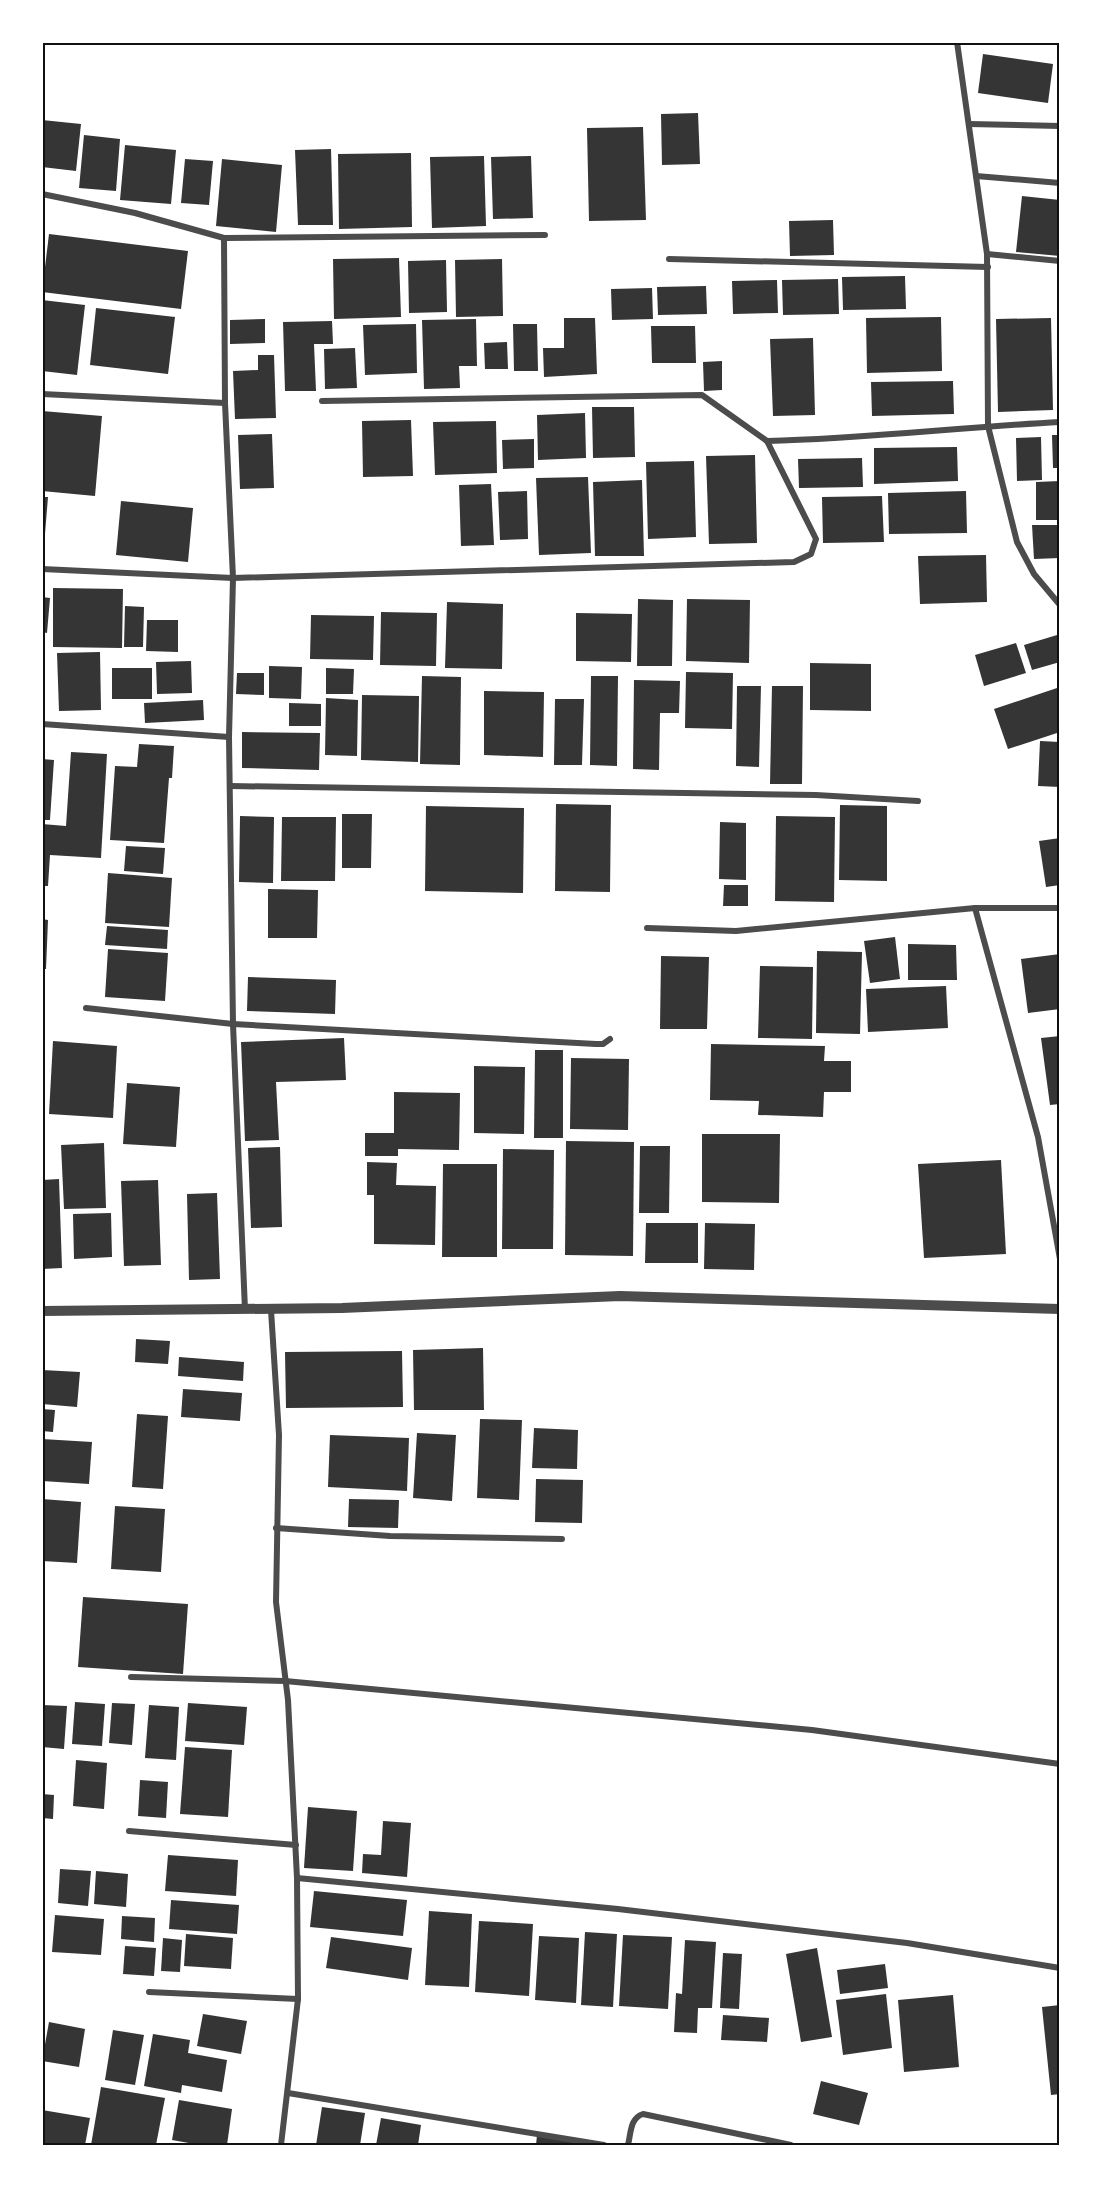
<svg xmlns="http://www.w3.org/2000/svg" width="1102" height="2187" font-family="'PT Sans',sans-serif">
  <style>
    .building { fill: #353535 }
    .lines { fill: none; stroke-linecap: round; stroke-linejoin: round }
    .minor { stroke: #4c4c4c; stroke-width: 6 }
    .tertiary { stroke: #4c4c4c; stroke-width: 10 }
    .neatline { fill: none; stroke: #111; stroke-width: 2 }
  </style>
  <rect width="100%" height="100%" fill="#fff"/>
  <g class="building">
    <polygon points="983,54 1053,64 1048,103 978,93"/>
    <polygon points="698,113 700,164 662,165 661,114"/>
    <polygon points="42,120 81,124 76,171 42,167"/>
    <polygon points="643,127 646,220 589,221 587,128"/>
    <polygon points="84,135 120,139 116,191 79,188"/>
    <polygon points="125,145 176,150 171,204 120,200"/>
    <polygon points="331,149 333,225 298,225 295,150"/>
    <polygon points="411,153 412,227 339,229 338,154"/>
    <polygon points="484,156 486,226 432,228 430,157"/>
    <polygon points="531,156 533,218 493,219 491,157"/>
    <polygon points="185,159 213,161 209,205 181,203"/>
    <polygon points="222,159 282,165 276,232 216,226"/>
    <polygon points="1022,196 1060,200 1060,256 1016,252"/>
    <polygon points="833,220 834,255 790,256 789,221"/>
    <polygon points="49,234 188,251 181,309 42,292"/>
    <polygon points="399,258 401,317 334,319 333,259"/>
    <polygon points="502,259 503,316 456,317 455,260"/>
    <polygon points="446,260 447,312 409,313 408,261"/>
    <polygon points="905,276 906,309 843,310 842,277"/>
    <polygon points="838,279 839,314 783,315 782,280"/>
    <polygon points="777,280 778,313 733,314 732,281"/>
    <polygon points="706,286 707,314 658,315 657,287"/>
    <polygon points="652,288 653,319 612,320 611,289"/>
    <polygon points="42,300 85,305 77,375 42,371"/>
    <polygon points="96,308 175,317 168,374 90,365"/>
    <polygon points="941,317 942,371 867,373 866,318"/>
    <polygon points="564,318 595,318 597,374 544,377 543,348 564,348"/>
    <polygon points="1051,318 1053,410 998,412 996,319"/>
    <polygon points="265,319 265,343 230,344 230,320"/>
    <polygon points="476,319 477,366 459,366 460,388 424,389 422,320"/>
    <polygon points="332,321 333,344 314,344 316,391 285,391 283,322"/>
    <polygon points="416,324 417,373 365,375 363,325"/>
    <polygon points="513,324 537,324 538,371 514,371"/>
    <polygon points="651,326 695,326 696,363 652,363"/>
    <polygon points="813,338 815,415 773,416 770,339"/>
    <polygon points="507,342 508,369 485,369 484,343"/>
    <polygon points="355,348 357,388 325,389 324,349"/>
    <polygon points="258,355 274,355 276,418 235,419 233,371 258,370"/>
    <polygon points="722,361 722,390 704,391 703,362"/>
    <polygon points="953,381 954,414 872,416 871,382"/>
    <polygon points="592,407 634,407 635,457 593,458"/>
    <polygon points="42,411 102,416 95,496 42,491"/>
    <polygon points="585,413 586,458 538,460 537,415"/>
    <polygon points="411,420 413,476 363,477 362,421"/>
    <polygon points="496,421 497,473 435,475 433,422"/>
    <polygon points="272,434 274,488 240,489 238,435"/>
    <polygon points="1052,435 1060,435 1060,468 1053,468"/>
    <polygon points="1041,437 1042,480 1017,481 1016,438"/>
    <polygon points="534,439 534,468 503,469 502,440"/>
    <polygon points="957,447 958,481 874,484 874,448"/>
    <polygon points="755,455 757,543 709,544 706,456"/>
    <polygon points="862,458 863,487 799,488 798,459"/>
    <polygon points="694,461 696,537 648,539 646,462"/>
    <polygon points="588,477 591,553 539,555 536,478"/>
    <polygon points="642,480 644,556 595,556 593,482"/>
    <polygon points="1060,481 1060,520 1036,520 1036,482"/>
    <polygon points="491,484 494,545 461,546 459,485"/>
    <polygon points="527,491 528,539 500,540 498,492"/>
    <polygon points="966,491 967,533 889,534 888,493"/>
    <polygon points="882,496 884,542 823,543 822,497"/>
    <polygon points="42,497 48,497 44,546 42,546"/>
    <polygon points="121,501 193,508 188,562 116,555"/>
    <polygon points="1032,525 1060,525 1060,558 1034,559"/>
    <polygon points="986,555 987,602 920,604 918,556"/>
    <polygon points="53,588 123,589 122,648 53,647"/>
    <polygon points="42,597 50,598 47,633 42,632"/>
    <polygon points="638,599 673,600 672,666 637,666"/>
    <polygon points="687,599 750,600 749,663 686,661"/>
    <polygon points="447,602 503,604 502,669 445,668"/>
    <polygon points="125,606 144,607 143,647 124,647"/>
    <polygon points="381,612 437,613 436,666 380,665"/>
    <polygon points="576,613 632,614 631,662 576,661"/>
    <polygon points="311,615 374,616 373,660 310,659"/>
    <polygon points="147,620 178,620 178,652 146,651"/>
    <polygon points="1057,635 1060,644 1060,662 1032,670 1024,645"/>
    <polygon points="1016,643 1026,673 984,686 975,655"/>
    <polygon points="100,652 101,710 59,711 57,653"/>
    <polygon points="191,661 192,693 157,694 156,662"/>
    <polygon points="810,663 871,664 871,711 810,710"/>
    <polygon points="269,666 302,667 301,699 269,698"/>
    <rect x="112" y="668" width="40" height="31"/>
    <polygon points="326,668 354,669 353,694 326,694"/>
    <polygon points="686,672 733,673 732,729 685,728"/>
    <polygon points="237,673 264,673 264,695 236,694"/>
    <polygon points="422,676 461,677 460,765 420,764"/>
    <polygon points="591,676 618,676 617,766 590,765"/>
    <polygon points="634,680 680,681 679,713 660,713 659,770 633,769"/>
    <polygon points="737,686 761,686 759,767 736,766"/>
    <polygon points="772,686 803,686 802,784 770,784"/>
    <polygon points="1060,687 1060,732 1008,749 994,709"/>
    <polygon points="484,691 544,692 543,757 484,755"/>
    <polygon points="362,695 419,696 418,762 361,760"/>
    <polygon points="326,698 358,700 357,756 325,755"/>
    <polygon points="555,699 584,699 582,765 554,765"/>
    <polygon points="203,700 204,720 145,723 144,703"/>
    <polygon points="289,703 321,704 321,726 289,726"/>
    <polygon points="242,732 320,733 319,770 242,768"/>
    <polygon points="1040,741 1060,742 1060,787 1038,786"/>
    <polygon points="139,744 174,746 172,778 169,778 164,843 110,840 115,766 137,767"/>
    <polygon points="71,752 107,754 101,858 50,855 48,886 42,886 42,824 66,826"/>
    <polygon points="42,759 54,760 50,820 42,820"/>
    <polygon points="556,804 611,805 610,892 555,891"/>
    <polygon points="840,805 887,806 887,881 839,880"/>
    <polygon points="426,806 524,808 523,893 425,891"/>
    <polygon points="342,814 372,814 371,868 342,868"/>
    <polygon points="240,816 274,817 273,883 239,882"/>
    <polygon points="776,816 835,817 834,902 775,901"/>
    <polygon points="282,817 336,817 335,881 281,881"/>
    <polygon points="720,822 746,823 746,880 719,879"/>
    <polygon points="1060,838 1060,885 1046,887 1039,841"/>
    <polygon points="126,846 165,848 163,874 124,871"/>
    <polygon points="108,873 172,878 169,927 105,923"/>
    <polygon points="724,885 748,885 748,906 723,906"/>
    <polygon points="268,889 318,890 317,938 268,938"/>
    <polygon points="42,919 48,920 46,969 42,969"/>
    <polygon points="107,926 168,930 167,949 105,945"/>
    <polygon points="895,937 900,979 870,983 864,941"/>
    <polygon points="908,944 956,945 957,980 908,980"/>
    <polygon points="108,949 168,953 165,1001 105,997"/>
    <polygon points="817,951 862,952 860,1034 816,1033"/>
    <polygon points="1060,954 1060,1009 1028,1013 1021,959"/>
    <polygon points="661,956 709,957 707,1029 660,1029"/>
    <polygon points="760,966 813,967 812,1039 758,1038"/>
    <polygon points="248,977 336,980 335,1014 247,1011"/>
    <polygon points="946,986 948,1028 868,1032 866,989"/>
    <polygon points="1060,1036 1060,1104 1050,1105 1041,1038"/>
    <polygon points="344,1038 346,1080 276,1082 279,1140 245,1141 241,1042"/>
    <polygon points="53,1041 117,1046 113,1118 49,1114"/>
    <polygon points="711,1044 825,1046 824,1061 851,1061 851,1092 824,1092 823,1117 758,1115 759,1101 710,1100"/>
    <polygon points="535,1050 563,1050 563,1138 534,1138"/>
    <polygon points="571,1058 629,1059 628,1130 570,1129"/>
    <polygon points="474,1066 525,1067 524,1134 474,1133"/>
    <polygon points="127,1083 180,1087 176,1147 123,1144"/>
    <polygon points="394,1092 460,1093 459,1150 398,1149 398,1156 365,1156 365,1133 394,1133"/>
    <polygon points="702,1134 780,1134 779,1203 702,1202"/>
    <polygon points="566,1141 634,1142 633,1256 565,1255"/>
    <polygon points="104,1143 106,1208 64,1209 61,1145"/>
    <polygon points="640,1146 670,1146 669,1213 639,1213"/>
    <polygon points="280,1147 282,1227 251,1228 248,1148"/>
    <polygon points="503,1149 554,1150 553,1249 502,1249"/>
    <polygon points="1001,1160 1006,1254 924,1258 918,1164"/>
    <polygon points="367,1162 397,1163 396,1185 436,1186 435,1245 374,1244 374,1195 367,1195"/>
    <polygon points="443,1164 497,1164 497,1257 442,1257"/>
    <polygon points="59,1179 62,1268 42,1269 42,1180"/>
    <polygon points="158,1180 161,1265 124,1266 121,1181"/>
    <polygon points="217,1193 220,1279 189,1280 187,1194"/>
    <polygon points="111,1213 112,1257 74,1259 73,1214"/>
    <polygon points="646,1223 698,1223 698,1263 645,1263"/>
    <polygon points="705,1223 755,1224 754,1270 704,1269"/>
    <polygon points="136,1339 170,1341 168,1364 135,1362"/>
    <polygon points="483,1348 484,1410 414,1410 413,1350"/>
    <polygon points="402,1351 403,1407 286,1408 285,1352"/>
    <polygon points="179,1357 244,1362 243,1381 178,1376"/>
    <polygon points="42,1370 80,1372 77,1407 42,1404"/>
    <polygon points="183,1389 242,1393 240,1421 181,1417"/>
    <polygon points="42,1409 55,1410 53,1432 42,1431"/>
    <polygon points="137,1414 168,1416 163,1489 132,1487"/>
    <polygon points="480,1419 522,1420 519,1500 477,1498"/>
    <polygon points="534,1428 578,1430 577,1469 532,1468"/>
    <polygon points="417,1433 456,1435 452,1501 413,1498"/>
    <polygon points="330,1435 409,1438 407,1491 328,1487"/>
    <polygon points="42,1439 92,1442 89,1484 42,1481"/>
    <polygon points="536,1479 583,1480 582,1523 535,1522"/>
    <polygon points="42,1499 81,1502 77,1563 42,1561"/>
    <polygon points="349,1499 399,1500 398,1528 348,1527"/>
    <polygon points="115,1506 165,1509 161,1572 111,1569"/>
    <polygon points="83,1597 188,1604 183,1674 78,1667"/>
    <polygon points="75,1702 105,1704 102,1746 72,1744"/>
    <polygon points="112,1703 135,1704 132,1745 109,1743"/>
    <polygon points="188,1703 247,1707 244,1745 185,1741"/>
    <polygon points="42,1705 67,1706 64,1749 42,1747"/>
    <polygon points="149,1705 179,1707 176,1760 145,1758"/>
    <polygon points="185,1747 232,1750 228,1817 180,1814"/>
    <polygon points="76,1760 107,1763 104,1809 73,1806"/>
    <polygon points="140,1780 168,1782 166,1818 138,1816"/>
    <polygon points="42,1794 54,1795 53,1819 42,1818"/>
    <polygon points="308,1807 357,1811 353,1871 304,1868"/>
    <polygon points="383,1821 411,1823 407,1877 362,1873 363,1854 381,1855"/>
    <polygon points="168,1855 238,1860 236,1896 165,1891"/>
    <polygon points="60,1869 91,1871 88,1906 58,1903"/>
    <polygon points="96,1871 128,1874 126,1907 94,1904"/>
    <polygon points="314,1891 407,1900 403,1936 310,1927"/>
    <polygon points="171,1900 239,1905 237,1934 169,1929"/>
    <polygon points="429,1911 472,1914 469,1987 425,1985"/>
    <polygon points="55,1915 104,1919 101,1955 52,1952"/>
    <polygon points="122,1916 155,1918 154,1942 121,1939"/>
    <polygon points="479,1921 533,1924 529,1996 475,1992"/>
    <polygon points="585,1932 617,1934 613,2007 581,2005"/>
    <polygon points="186,1934 233,1938 231,1969 184,1966"/>
    <polygon points="623,1935 672,1937 668,2009 619,2006"/>
    <polygon points="539,1936 579,1938 576,2003 535,2000"/>
    <polygon points="331,1937 412,1948 408,1980 326,1968"/>
    <polygon points="163,1938 182,1940 180,1972 161,1971"/>
    <polygon points="685,1940 716,1942 712,2008 698,2008 697,2033 674,2032 676,1993 682,1994"/>
    <polygon points="125,1946 156,1948 154,1976 123,1974"/>
    <polygon points="817,1948 832,2037 801,2042 786,1954"/>
    <polygon points="723,1953 742,1954 739,2009 720,2008"/>
    <polygon points="885,1964 888,1988 840,1994 837,1970"/>
    <polygon points="886,1994 892,2048 843,2055 836,2000"/>
    <polygon points="953,1995 959,2067 904,2072 898,2000"/>
    <polygon points="1060,2005 1060,2094 1051,2095 1042,2007"/>
    <polygon points="203,2014 247,2021 241,2054 197,2046"/>
    <polygon points="723,2015 769,2018 767,2042 721,2040"/>
    <polygon points="49,2022 85,2029 79,2067 42,2061"/>
    <polygon points="113,2030 144,2035 135,2085 105,2080"/>
    <polygon points="153,2034 190,2040 188,2053 227,2060 222,2092 182,2085 181,2093 144,2086"/>
    <polygon points="821,2081 868,2093 859,2125 813,2114"/>
    <polygon points="101,2087 165,2098 156,2145 91,2145"/>
    <polygon points="179,2100 232,2109 227,2145 200,2145 172,2140"/>
    <polygon points="322,2107 365,2113 360,2145 316,2145"/>
    <polygon points="42,2110 90,2118 85,2145 42,2145"/>
    <polygon points="381,2118 421,2125 418,2145 376,2145"/>
    <polygon points="537,2135 591,2145 536,2145"/>
  </g>
  <g class="lines">
    <g class="minor">
      <polyline points="957,42 987,254 988,426 1017,542 1034,574 1060,605"/>
      <polyline points="969,124 1060,126"/>
      <polyline points="976,176 1060,183"/>
      <polyline points="42,194 135,213 224,238 545,235"/>
      <polyline points="224,238 225,403 233,578 229,737 233,1024 245,1310"/>
      <polyline points="987,254 1060,261"/>
      <polyline points="669,259 988,267"/>
      <polyline points="42,394 225,403"/>
      <path d="M767 441C864 439 962 427 1060 422"/>
      <polyline points="42,569 233,578 794,562 811,554 816,539 767,441 702,395 322,401"/>
      <polyline points="42,724 229,737"/>
      <polyline points="231,786 816,795 918,801"/>
      <polyline points="975,908 1038,1137 1060,1259"/>
      <polyline points="647,928 736,931 975,908 1060,908"/>
      <polyline points="86,1008 233,1024 596,1044 603,1044 610,1039"/>
      <polyline points="271,1310 279,1435 276,1602 288,1700 297,1878 298,1999 281,2145"/>
      <polyline points="276,1528 390,1536 562,1539"/>
      <polyline points="131,1677 285,1681 812,1730 1060,1764"/>
      <polyline points="129,1831 296,1845"/>
      <polyline points="297,1878 618,1909 907,1943 1060,1968"/>
      <polyline points="149,1992 298,1999"/>
      <polyline points="288,2093 604,2145"/>
      <path d="M628 2145C631 2133 630 2118 643 2114L791 2145"/>
    </g>
    <polyline class="tertiary" points="42,1311 342,1308 620,1296 1060,1309"/>
  </g>
  <rect width="1102" height="2187" fill="none" stroke="#ffffff" stroke-width="87"/>
  <rect x="44" y="44" width="1014" height="2100" class="neatline"/>
</svg>
